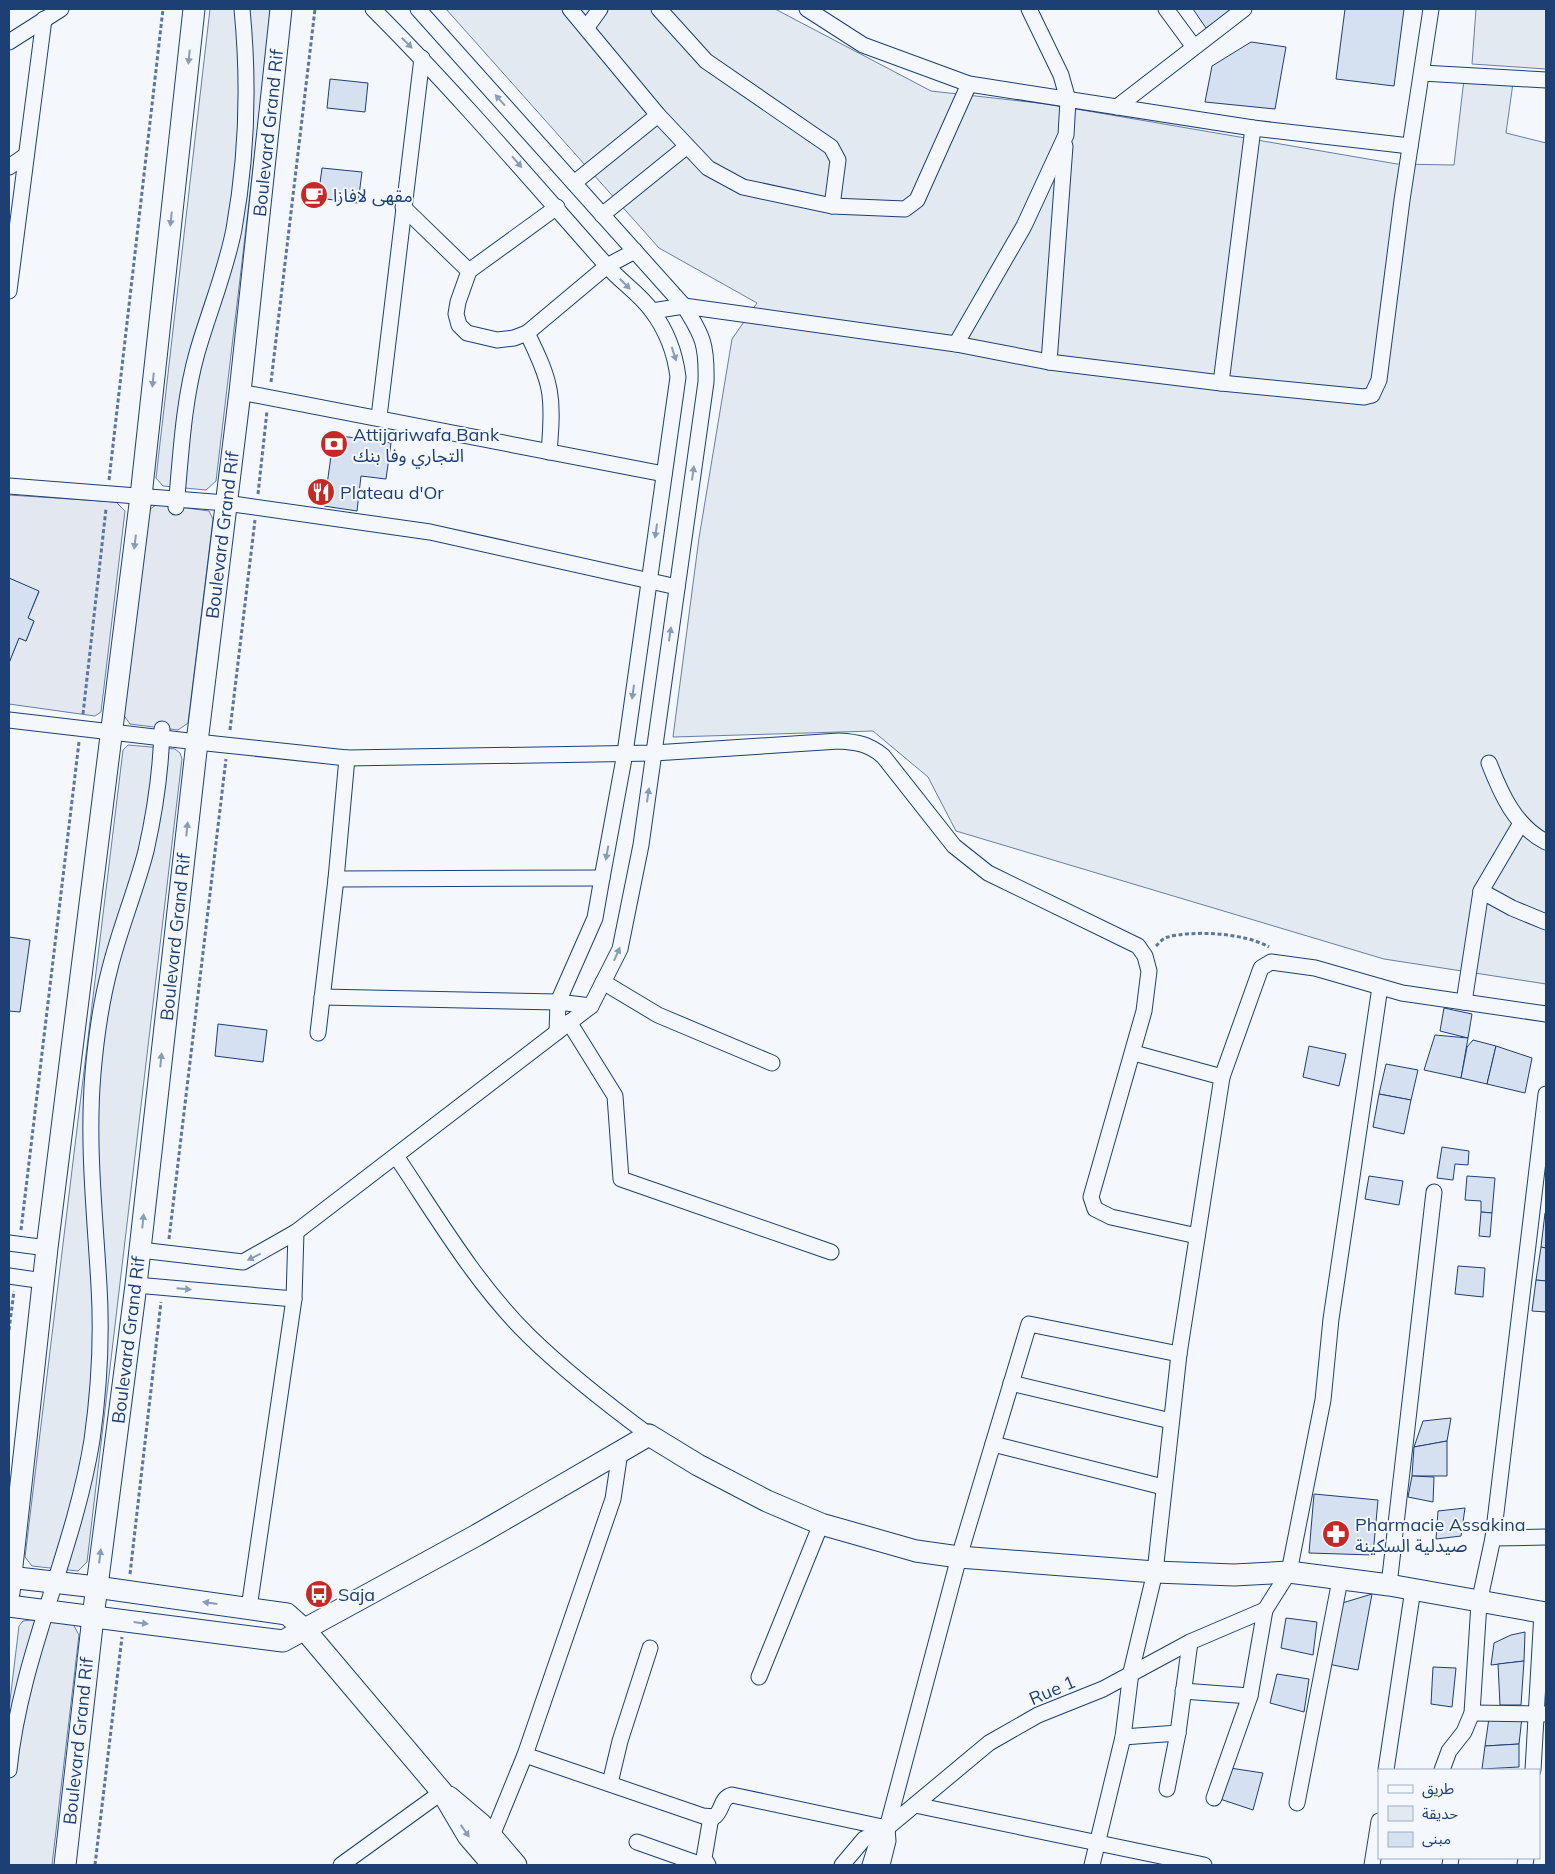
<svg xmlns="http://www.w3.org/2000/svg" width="1555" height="1874" font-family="Mulish,'Noto Sans Arabic',sans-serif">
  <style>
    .green { fill: #e3e9f0; stroke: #687fa3 }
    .parking { fill: #e3e8f0; stroke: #687fa3 }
    .building { fill: #d5e0f0; stroke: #1d3f73 }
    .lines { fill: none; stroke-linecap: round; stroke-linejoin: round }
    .street-casing { stroke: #1d3f73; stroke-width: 17 }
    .secondary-casing { stroke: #1d3f73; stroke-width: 23 }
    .path { stroke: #5e769c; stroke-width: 3; stroke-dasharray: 4 2.5; stroke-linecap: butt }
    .street { stroke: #f4f7fb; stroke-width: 15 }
    .secondary { stroke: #f4f7fb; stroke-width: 21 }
    .oneway { fill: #889bb7 }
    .labels { text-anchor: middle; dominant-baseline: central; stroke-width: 4; stroke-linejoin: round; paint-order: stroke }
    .street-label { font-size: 18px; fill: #1d3f73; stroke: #f4f7fb }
    .poi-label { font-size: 18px; fill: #1d3f73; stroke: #f4f7fb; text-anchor: start }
  </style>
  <rect width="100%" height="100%" fill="#f4f7fb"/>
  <g class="green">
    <polygon points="210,9 272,9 216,481 206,490 163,486 156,478"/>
    <polygon points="446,9 775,9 931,91 1047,104 1397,164 1454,165 1464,79 1513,83 1506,133 1546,143 1546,984 1384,959 956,831 928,777 873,731 673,737 699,538 732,339 757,303 659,248"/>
    <polygon points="1476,9 1546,9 1546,69 1472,64"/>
    <polygon points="128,745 175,749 180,753 182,759 87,1562 78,1571 32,1566 25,1557 123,750"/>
    <polygon points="31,1620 73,1624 79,1635 52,1865 9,1865 9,1709 19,1626 23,1621"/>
  </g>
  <g class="parking">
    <polygon points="9,495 116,502 125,511 101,712 95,716 9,704 9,663 19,638 26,641 34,621 28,618 39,592 9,578"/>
    <polygon points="157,504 209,511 213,519 188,723 178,730 130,724 123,714 149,510"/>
  </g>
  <g class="building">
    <polygon points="1193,9 1234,9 1206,28"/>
    <polygon points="1345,9 1404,9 1394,86 1336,79"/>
    <polygon points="1251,42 1286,47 1275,109 1205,102 1212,66"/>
    <polygon points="330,79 368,83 365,112 327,108"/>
    <polygon points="322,168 362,172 358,203 318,198"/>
    <polygon points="334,435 391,443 386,479 361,476 357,511 324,506"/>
    <polygon points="9,578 39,591 28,618 34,621 26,641 19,638 9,663"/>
    <polygon points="9,937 30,940 20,1012 9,1011"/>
    <polygon points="1444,1008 1472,1014 1468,1038 1440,1031"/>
    <polygon points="218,1024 267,1030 263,1062 215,1056"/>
    <polygon points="1435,1035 1468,1038 1461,1078 1424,1070"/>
    <polygon points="1473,1040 1496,1046 1487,1084 1461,1078 1467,1047"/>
    <polygon points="1309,1046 1346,1054 1339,1086 1303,1077"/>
    <polygon points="1496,1046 1532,1058 1525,1093 1487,1084"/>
    <polygon points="1386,1064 1418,1070 1411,1100 1379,1094"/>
    <polygon points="1379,1094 1411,1100 1404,1134 1373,1127"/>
    <polygon points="1442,1147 1469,1151 1468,1165 1455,1164 1453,1180 1437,1178"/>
    <polygon points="1369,1176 1403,1181 1399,1205 1365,1199"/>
    <polygon points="1467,1176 1495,1178 1492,1213 1481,1212 1481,1201 1465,1200"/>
    <polygon points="1481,1212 1492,1213 1490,1237 1479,1236"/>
    <polygon points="1545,1213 1546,1213 1546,1248 1541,1247"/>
    <polygon points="1541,1247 1546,1248 1546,1281 1536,1280"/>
    <polygon points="1458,1266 1485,1268 1483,1297 1455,1294"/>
    <polygon points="1536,1280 1546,1281 1546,1312 1532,1311"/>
    <polygon points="1451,1418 1447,1441 1414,1447 1423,1421"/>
    <polygon points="1447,1441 1447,1476 1412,1476 1414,1447"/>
    <polygon points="1412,1476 1434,1477 1433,1502 1408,1497"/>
    <polygon points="1314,1494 1378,1500 1373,1555 1309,1553"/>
    <polygon points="1465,1508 1461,1536 1436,1539 1438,1511"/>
    <polygon points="1372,1594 1358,1670 1328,1664 1339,1604"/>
    <polygon points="1286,1618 1317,1622 1313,1655 1281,1648"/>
    <polygon points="1525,1632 1524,1661 1491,1665 1494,1643 1511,1635"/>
    <polygon points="1524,1661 1521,1705 1500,1705 1498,1664"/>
    <polygon points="1433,1667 1456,1668 1452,1707 1431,1704"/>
    <polygon points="1277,1674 1309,1679 1304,1712 1270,1703"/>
    <polygon points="1522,1717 1519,1744 1485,1746 1489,1718"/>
    <polygon points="1519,1744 1519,1767 1482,1769 1485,1746"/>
    <polygon points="1230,1768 1263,1773 1253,1810 1220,1799"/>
  </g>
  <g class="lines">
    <g class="street-casing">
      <g id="street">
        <path d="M373 9C455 91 530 179 607 266 621 282 640 294 652 311 667 331 675 353 678 377L625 753 602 878 595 918 558 1002 557 1032"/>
        <polyline points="570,9 658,115 708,168 743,187 832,206 905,209 917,200 969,84"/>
        <polyline points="659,9 706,61 831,147 838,160 832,206"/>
        <polyline points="807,9 863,45 969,84 1253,128 1410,146"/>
        <polyline points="1166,9 1194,47"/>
        <polyline points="587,27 600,9"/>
        <polyline points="9,42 61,9"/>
        <polyline points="1422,73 1546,80"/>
        <polyline points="1117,107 1244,9"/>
        <polyline points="9,167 25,156"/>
        <polyline points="574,183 658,115"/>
        <polyline points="403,207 469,271"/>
        <polyline points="602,215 686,147"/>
        <polyline points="9,291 44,19"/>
        <polyline points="652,311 684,306 956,344 1049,362 1221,383 1364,397 1372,395 1379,380 1402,200 1431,9"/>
        <polyline points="527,333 607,266 635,251"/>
        <polyline points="956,344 1024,226 1066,135 1068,100 1061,75 1029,9"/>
        <polyline points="1049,362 1065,146"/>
        <polyline points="1221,383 1253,128"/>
        <polyline points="240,392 664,474"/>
        <polyline points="379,417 422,58"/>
        <path d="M549 452C554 396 552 383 527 333L514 338 497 340 467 333 459 325 456 314 458 302 469 271 557 207"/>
        <polyline points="9,486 226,503 430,532 677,587"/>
        <path d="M176 507C181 455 183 403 197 353 209 311 226 271 234 229 247 157 249 81 242 9"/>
        <path d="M9 720 197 742 347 758 654 753 839 741C857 742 869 744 883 756L954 846 988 873 1138 946 1145 956 1149 971 1144 1011 1091 1197 1095 1209 1111 1217 1197 1236"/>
        <path d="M1489 763C1501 794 1515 826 1546 842"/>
        <polyline points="336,879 602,878"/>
        <polyline points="1481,891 1512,908 1546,922"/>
        <polyline points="603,982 658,1015 772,1063"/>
        <polyline points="322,997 558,1002 591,1006"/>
        <polyline points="1464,1002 1481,891 1521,823"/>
        <polyline points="569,1022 615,1096 621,1179 831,1252"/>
        <polyline points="318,1033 336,879 347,758"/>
        <polyline points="1134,1053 1222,1077 1261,968 1271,962 1315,968 1402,993 1546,1014"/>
        <path d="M396 1156C437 1217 476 1284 529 1336 566 1372 607 1404 649 1435"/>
        <polyline points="9,1243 47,1248"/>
        <path d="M140 1250 243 1262 296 1232 591 1006 620 949 641 845 706 382C707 345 703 336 684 306L418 9"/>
        <polyline points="9,1276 44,1281"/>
        <polyline points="136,1285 294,1299"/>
        <polyline points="1011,1383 1171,1421"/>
        <polyline points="993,1444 1163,1487"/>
        <polyline points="1493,1538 1546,1537"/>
        <polyline points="1389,1585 1434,1192"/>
        <polyline points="249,1608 294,1299 296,1232"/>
        <polyline points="759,1677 821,1524"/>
        <polyline points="1183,1691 1250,1696"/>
        <polyline points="1472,1713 1546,1714"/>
        <polyline points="1123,1737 1178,1733 1190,1642"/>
        <path d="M525 1755 703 1816 714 1817C723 1811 720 1798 732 1795L887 1828"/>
        <path d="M9 1770C20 1657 74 1552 92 1440 99 1390 102 1336 99 1286 95 1215 87 1144 93 1073 96 1038 101 1002 110 968 120 928 136 890 146 851 155 811 161 770 162 729"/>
        <polyline points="1386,1770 1413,1589"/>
        <polyline points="1442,1770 1449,1751 1464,1732 1472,1713 1479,1603 1493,1538 1546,1094"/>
        <polyline points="1533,1770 1542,1612"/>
        <polyline points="610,1783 620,1741 650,1648"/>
        <polyline points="1167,1789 1178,1733"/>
        <polyline points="1214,1798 1250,1696 1265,1610"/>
        <polyline points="1297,1803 1340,1580"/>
        <polyline points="915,1805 1204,1865"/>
        <polyline points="637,1842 702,1865"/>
        <polyline points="489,1843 525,1755 613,1499 620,1452"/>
        <polyline points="341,1865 442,1792"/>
        <polyline points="708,1865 704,1858 711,1817"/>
        <polyline points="842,1865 864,1839 887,1828 989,1743 1038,1715 1103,1689 1190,1642 1265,1610 1289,1572 1323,1400 1331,1319 1380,987"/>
        <polyline points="870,1865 877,1843 886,1829"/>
        <polyline points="882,1865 888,1841 887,1828 959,1557 1029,1324 1179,1354"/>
        <polyline points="1092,1865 1123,1737 1131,1672 1155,1572 1179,1354 1222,1077"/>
        <polyline points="1372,1865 1379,1821"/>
        <polyline points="1450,1865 1451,1858"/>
        <polyline points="1525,1865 1526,1858"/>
      </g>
    </g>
    <g class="secondary-casing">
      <g id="secondary">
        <polyline points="9,1577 96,1587 287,1614 305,1630 442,1792 468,1836 493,1865"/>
        <polyline points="9,1593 47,1248 141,496 194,9"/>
        <polyline points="9,1606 283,1641 477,1535 649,1435 698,1465 767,1501 821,1524 916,1551 959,1557 1155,1572 1234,1575 1289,1572 1389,1585 1546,1613"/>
        <polyline points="449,1797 481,1824 516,1865"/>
        <polyline points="65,1865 93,1617 136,1285 197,742 240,392 281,9"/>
      </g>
    </g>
    <g class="path">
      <polyline points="271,382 315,9"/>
      <polyline points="109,480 163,9"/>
      <polyline points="258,494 267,411"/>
      <polyline points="83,714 106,509"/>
      <polyline points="230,730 255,520"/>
      <path d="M1156 946C1159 943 1163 938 1168 937 1194 930 1245 933 1269 947"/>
      <polyline points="21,1230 79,742"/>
      <polyline points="169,1239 226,759"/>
      <polyline points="9,1330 14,1291"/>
      <polyline points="130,1574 161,1302"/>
      <polyline points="95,1865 122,1637"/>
    </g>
    <use href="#street" class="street"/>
    <use href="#secondary" class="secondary"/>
  </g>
  <defs><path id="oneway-solid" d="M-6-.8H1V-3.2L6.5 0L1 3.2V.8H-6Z" transform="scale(1.25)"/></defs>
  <g class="oneway">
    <use href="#oneway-solid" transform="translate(407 43) rotate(45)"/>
    <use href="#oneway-solid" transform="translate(189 57) rotate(96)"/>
    <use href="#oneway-solid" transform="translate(500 100) rotate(-132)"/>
    <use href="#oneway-solid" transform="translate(517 162) rotate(49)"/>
    <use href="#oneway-solid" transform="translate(171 219) rotate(96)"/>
    <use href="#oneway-solid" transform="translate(625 284) rotate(45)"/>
    <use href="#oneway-solid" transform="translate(674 354) rotate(72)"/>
    <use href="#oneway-solid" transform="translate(153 380) rotate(96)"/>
    <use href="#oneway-solid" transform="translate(693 473) rotate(-82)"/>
    <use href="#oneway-solid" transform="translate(656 531) rotate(98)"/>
    <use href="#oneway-solid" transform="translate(135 542) rotate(97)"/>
    <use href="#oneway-solid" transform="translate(670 634) rotate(-82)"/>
    <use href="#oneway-solid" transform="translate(633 692) rotate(98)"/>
    <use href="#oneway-solid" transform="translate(648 795) rotate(-82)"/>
    <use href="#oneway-solid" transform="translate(187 829) rotate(-84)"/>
    <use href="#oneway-solid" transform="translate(607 853) rotate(100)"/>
    <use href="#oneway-solid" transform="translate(617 954) rotate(-66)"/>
    <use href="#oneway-solid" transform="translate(161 1060) rotate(-84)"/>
    <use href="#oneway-solid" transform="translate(143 1221) rotate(-84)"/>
    <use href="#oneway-solid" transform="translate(254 1257) rotate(154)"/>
    <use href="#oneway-solid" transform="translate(184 1289) rotate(5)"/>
    <use href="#oneway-solid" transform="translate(100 1556) rotate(-83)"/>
    <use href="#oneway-solid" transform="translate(210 1603) rotate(-172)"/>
    <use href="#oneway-solid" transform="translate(141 1623) rotate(7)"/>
    <use href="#oneway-solid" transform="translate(465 1831) rotate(55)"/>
  </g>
  <defs>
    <g id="cafe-disc" transform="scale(1.4375)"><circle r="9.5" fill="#c62828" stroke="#f4f7fb"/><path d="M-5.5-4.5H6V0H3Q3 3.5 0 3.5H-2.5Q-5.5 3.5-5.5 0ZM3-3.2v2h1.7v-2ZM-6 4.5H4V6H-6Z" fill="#fff"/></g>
    <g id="bank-disc" transform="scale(1.4375)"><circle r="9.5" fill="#c62828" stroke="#f4f7fb"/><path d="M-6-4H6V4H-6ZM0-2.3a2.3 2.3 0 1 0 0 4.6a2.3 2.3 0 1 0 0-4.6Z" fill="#fff"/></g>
    <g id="restaurant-disc" transform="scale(1.4375)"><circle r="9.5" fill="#c62828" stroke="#f4f7fb"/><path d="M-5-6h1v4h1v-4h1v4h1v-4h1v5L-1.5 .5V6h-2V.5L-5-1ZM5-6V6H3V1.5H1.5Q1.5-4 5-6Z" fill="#fff"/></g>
    <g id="pharmacy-disc" transform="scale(1.4375)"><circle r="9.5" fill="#c62828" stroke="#f4f7fb"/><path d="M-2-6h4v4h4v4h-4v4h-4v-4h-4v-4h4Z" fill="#fff"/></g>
    <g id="bus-disc" transform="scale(1.4375)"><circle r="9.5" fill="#c62828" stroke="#f4f7fb"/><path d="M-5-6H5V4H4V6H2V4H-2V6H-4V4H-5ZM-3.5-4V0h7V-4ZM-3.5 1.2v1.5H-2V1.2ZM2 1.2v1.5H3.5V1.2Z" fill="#fff"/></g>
  </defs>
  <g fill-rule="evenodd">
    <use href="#cafe-disc" x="314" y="195"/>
    <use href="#bank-disc" x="334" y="444"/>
    <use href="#restaurant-disc" x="321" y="492"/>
    <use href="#pharmacy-disc" x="1336" y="1534"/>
    <use href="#bus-disc" x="319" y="1594"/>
  </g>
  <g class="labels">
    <g class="street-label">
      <text transform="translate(268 133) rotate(-84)">Boulevard Grand Rif</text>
      <text transform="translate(222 535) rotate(-83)">Boulevard Grand Rif</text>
      <text transform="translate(175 937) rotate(-84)">Boulevard Grand Rif</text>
      <text transform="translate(128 1340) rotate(-83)">Boulevard Grand Rif</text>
      <text transform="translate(1052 1690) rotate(-23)">Rue 1</text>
      <text transform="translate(78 1741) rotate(-84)">Boulevard Grand Rif</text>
    </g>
    <g class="poi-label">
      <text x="333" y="195">مقهى لافازا</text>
      <text x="353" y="434">Attijariwafa Bank<tspan x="353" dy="21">التجاري وفا بنك</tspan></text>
      <text x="340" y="492">Plateau d'Or</text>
      <text x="1355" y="1524">Pharmacie Assakina<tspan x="1355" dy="21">صيدلية السكينة</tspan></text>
      <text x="338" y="1594">Saja</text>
    </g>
  </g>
  <rect width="1555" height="1874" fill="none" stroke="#1d3f73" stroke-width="20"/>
  <rect x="1378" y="1769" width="162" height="90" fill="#f4f7fb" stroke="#9eadc5"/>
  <rect x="1388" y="1785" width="25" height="8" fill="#f4f7fb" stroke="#9eadc5"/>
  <text x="1422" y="1794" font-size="15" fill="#1d3f73">طريق</text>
  <rect x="1388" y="1806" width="25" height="15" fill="#e3e9f0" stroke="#9eadc5"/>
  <text x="1422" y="1819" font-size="15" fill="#1d3f73">حديقة</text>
  <rect x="1388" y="1832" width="25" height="15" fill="#d5e0f0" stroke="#9eadc5"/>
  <text x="1422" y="1844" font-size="15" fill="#1d3f73">مبنى</text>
</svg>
